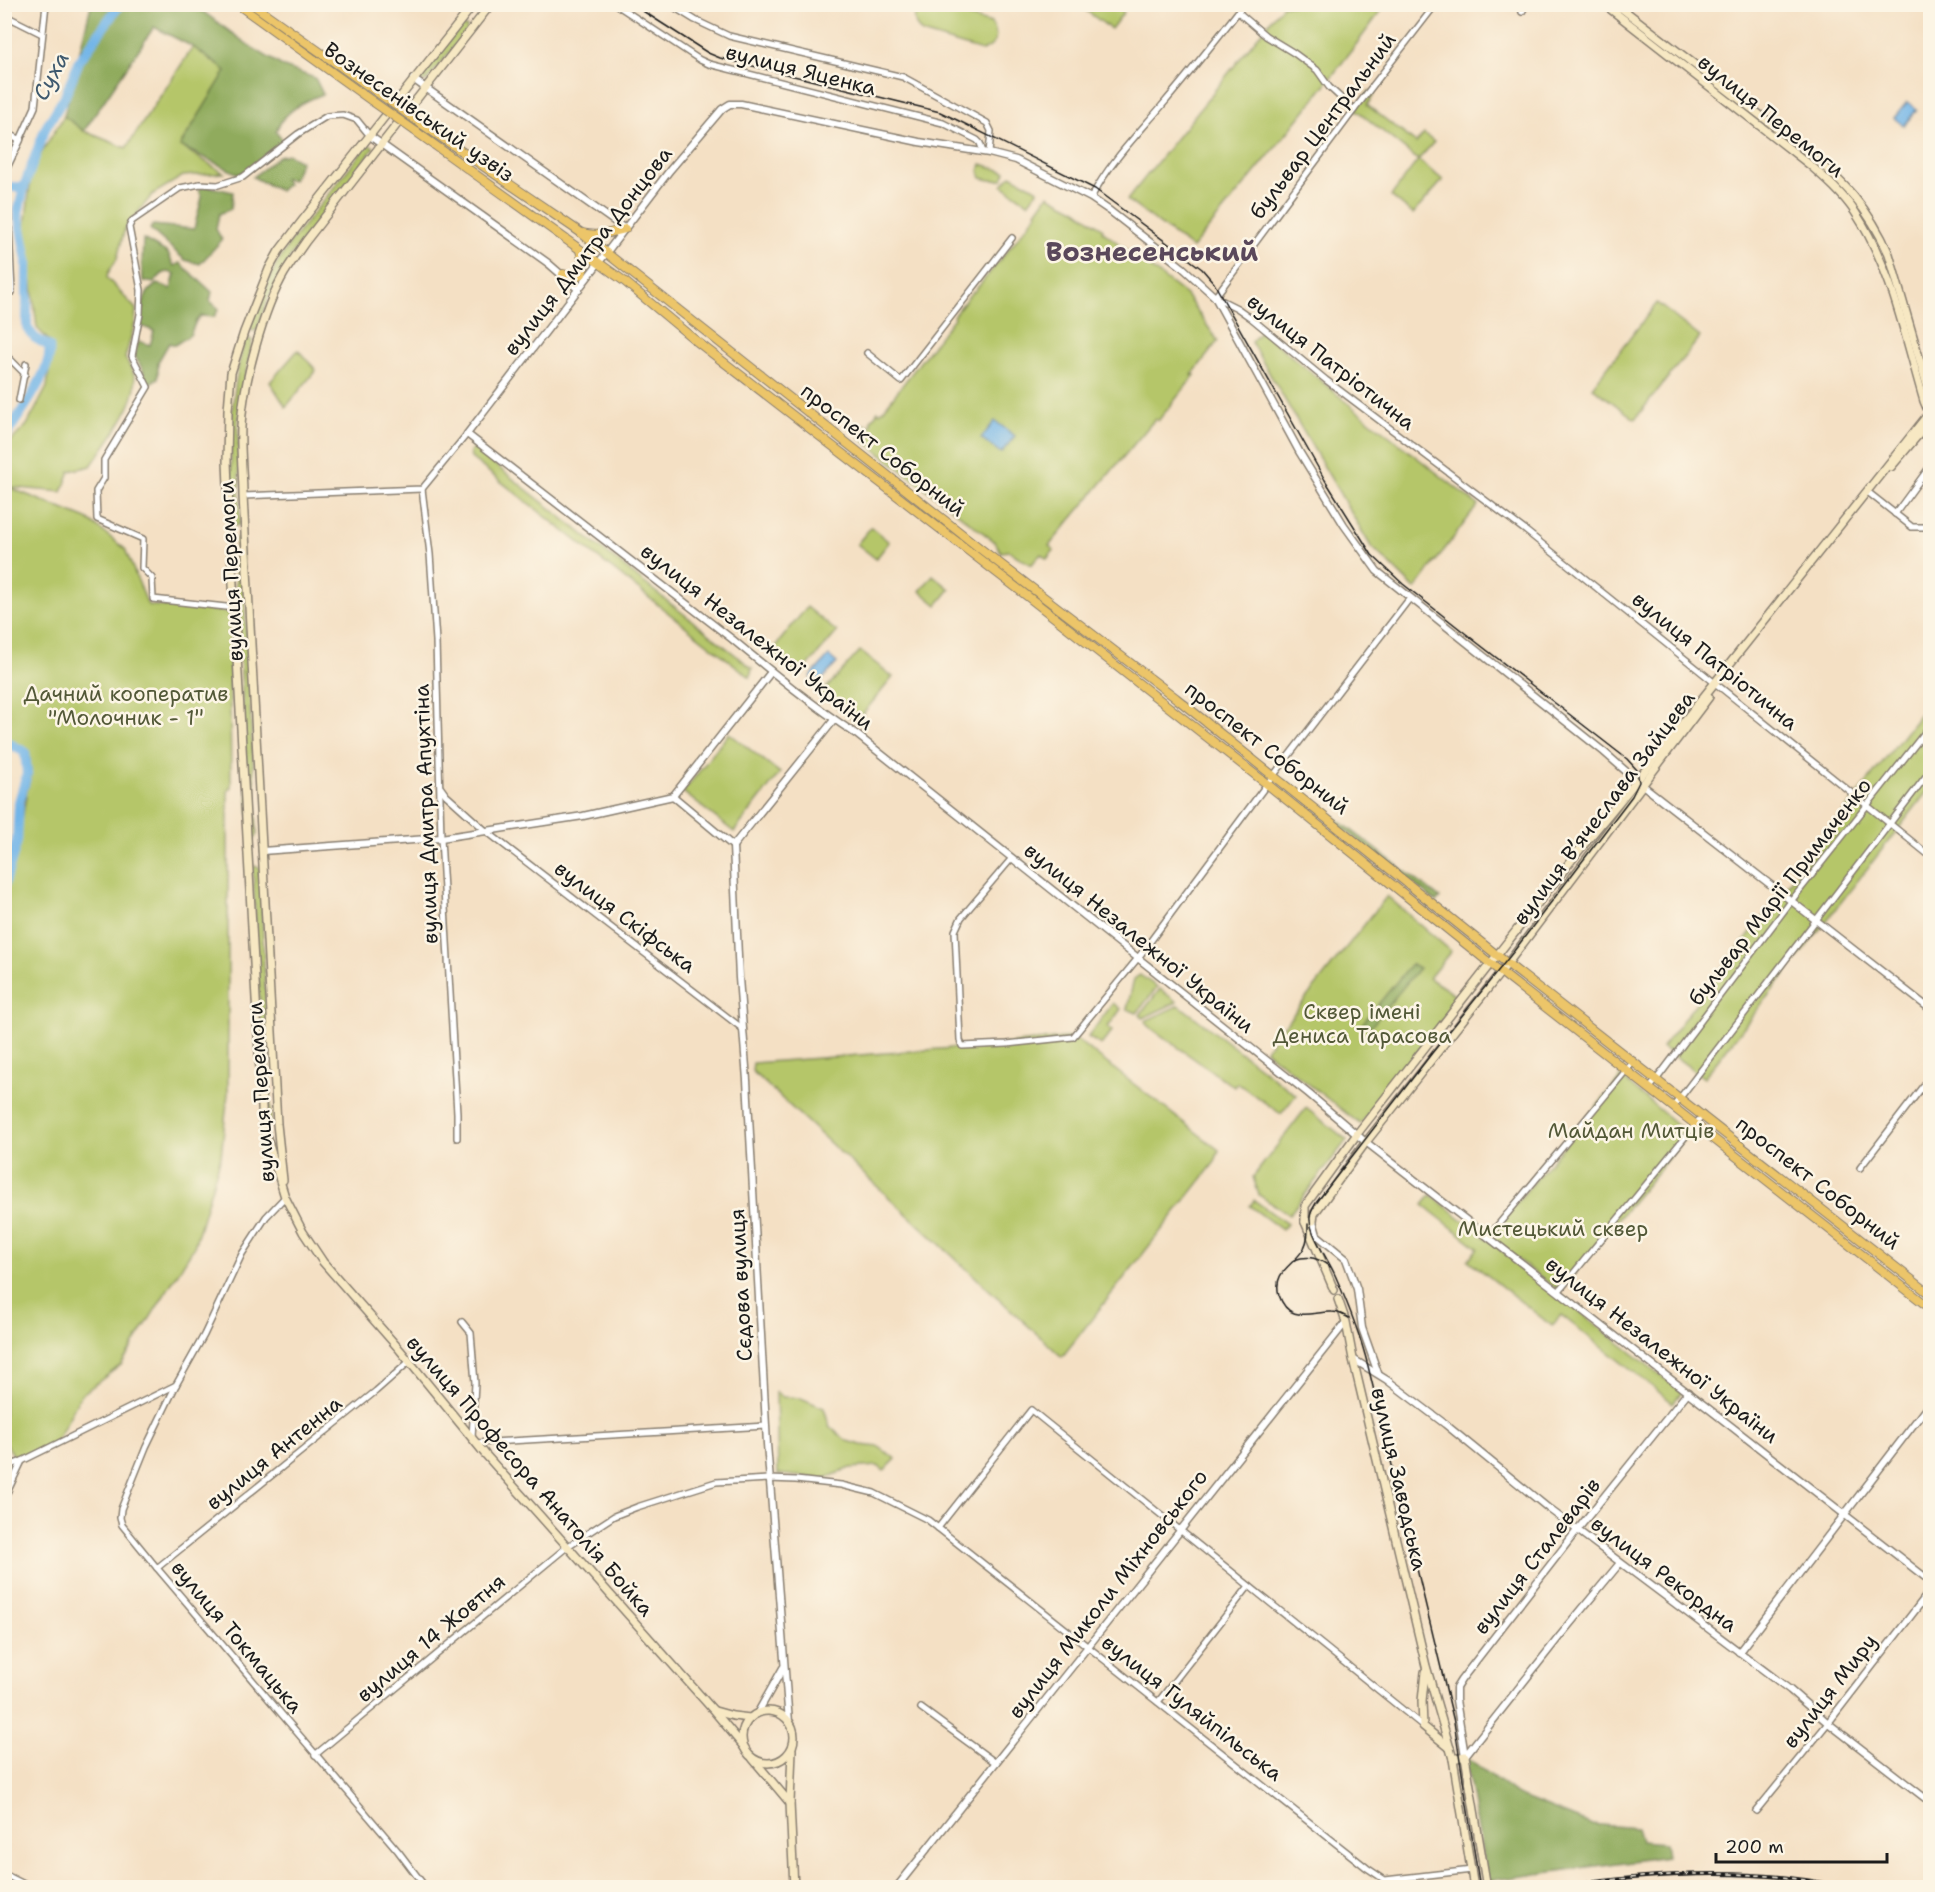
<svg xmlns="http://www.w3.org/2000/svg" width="1935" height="1892" font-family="'Shantell Sans',sans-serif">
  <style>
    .green { fill: #b5c669; stroke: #687142; stroke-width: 1.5 }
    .forest { fill: #90ab5d; stroke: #56643c; stroke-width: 1.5 }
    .water { fill: #72b5e8; stroke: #476882; stroke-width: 1.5 }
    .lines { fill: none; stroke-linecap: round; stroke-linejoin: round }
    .river { stroke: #72b5e8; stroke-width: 10 }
    .minor-casing { stroke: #887e70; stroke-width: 8 }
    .tertiary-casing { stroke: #887e70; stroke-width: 9 }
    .secondary-casing { stroke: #887e70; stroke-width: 10 }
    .primary-casing { stroke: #887e70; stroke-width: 10 }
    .minor { stroke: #fff; stroke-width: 5 }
    .tertiary { stroke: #fff; stroke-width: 6 }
    .secondary { stroke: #f7e8c3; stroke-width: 7 }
    .primary { stroke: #ecc569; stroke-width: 8 }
    .tram { stroke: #1c1c1c; stroke-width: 1.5 }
    .rail-casing { stroke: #1c1c1c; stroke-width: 4 }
    .rail { stroke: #fcf5e5; stroke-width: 1.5; stroke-dasharray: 4.5; stroke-linecap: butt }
    .primary-bridge-casing { stroke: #887e70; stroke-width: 10; stroke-linecap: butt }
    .primary-bridge { stroke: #ecc569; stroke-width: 8 }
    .labels { text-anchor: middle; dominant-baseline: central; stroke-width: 5; stroke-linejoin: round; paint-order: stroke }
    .street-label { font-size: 21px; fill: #1c1c1c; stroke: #fcf5e5 }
    .park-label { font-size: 21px; fill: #525837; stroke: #fcf5e5 }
    .water-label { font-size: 22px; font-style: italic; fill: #3e596e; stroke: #fcf5e5 }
    .district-label { font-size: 27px; font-weight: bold; fill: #5a485b; stroke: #fcf5e5 }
  </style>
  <rect width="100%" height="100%" fill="#fcf5e5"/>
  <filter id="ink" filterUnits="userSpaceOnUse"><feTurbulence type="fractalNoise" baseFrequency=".0167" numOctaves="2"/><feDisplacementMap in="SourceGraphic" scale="12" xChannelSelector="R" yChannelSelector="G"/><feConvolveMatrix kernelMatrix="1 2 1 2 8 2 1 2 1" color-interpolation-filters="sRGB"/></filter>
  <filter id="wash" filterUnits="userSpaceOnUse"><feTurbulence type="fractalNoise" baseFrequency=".008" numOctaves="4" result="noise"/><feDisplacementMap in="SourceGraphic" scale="24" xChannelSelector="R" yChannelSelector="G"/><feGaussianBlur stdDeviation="1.35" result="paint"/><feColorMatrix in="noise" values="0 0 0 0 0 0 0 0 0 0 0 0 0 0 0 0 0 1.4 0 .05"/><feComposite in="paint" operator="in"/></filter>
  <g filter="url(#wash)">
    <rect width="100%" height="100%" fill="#f4e0c4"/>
    <g class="green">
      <path d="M1378 4 1383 8C1323 91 1258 170 1192 248L1127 200 1283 5Z"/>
      <path d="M925 5H932L991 23C1000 35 996 46 982 51L922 33C912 23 911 11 925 5Z"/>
      <polygon points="1083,5 1115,5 1124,12 1111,29 1081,7"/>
      <polygon points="461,26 467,27 467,31 427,80 425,82 421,81 421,74"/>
      <path d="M193 47 227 71 180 146 224 173 183 176 153 194 125 228 117 259 108 273 107 278 136 309 135 323 125 358C128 363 132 369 134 375 142 401 105 445 91 466L70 471 62 492 8 487 87 519 125 549 148 605 229 612 231 788 228 789V1093L221 1156 194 1247 121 1365 81 1395 55 1444 16 1459 4 1441V898L18 845 27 790 31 775 29 751 5 737V447L27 425 47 387 52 344 37 328 25 227 32 168 64 116 84 131 126 148Z"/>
      <polygon points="1369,91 1374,95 1367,105 1416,143 1424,134 1434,142 1418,160 1443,180 1413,214 1391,196 1418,160 1355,109"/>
      <polygon points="368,144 374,148 294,251 268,299 257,330 252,331 250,327 251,322 276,265 290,243"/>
      <path d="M981 164 1006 172 1003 179C996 182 988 180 981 178L979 171Z"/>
      <polygon points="1011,175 1038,190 1028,203 1002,185"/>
      <polygon points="1048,195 1077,210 1103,229 1102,231 1110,237 1186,295 1218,341 1192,375 1195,375 1158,421 1155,419 1049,546 1054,550 1047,559 1041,554 1031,565 1009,551 1001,552 995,542 860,438 864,433 861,430 865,424 869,427 872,424 870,422 878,411 880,413 884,409 954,318 953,316 972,292 974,292 1037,214 1036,212"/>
      <polygon points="1657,303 1700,337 1635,419 1592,387"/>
      <polygon points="1261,331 1356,410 1478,505 1415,589 1370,545 1251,342"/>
      <path d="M247 339H251L252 342 240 402 238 425 240 524 236 526 233 524C230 462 227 401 245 340Z"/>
      <polygon points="298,350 316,370 286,407 270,382"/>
      <polygon points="474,448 752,668 750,677 471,458 470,452"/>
      <polygon points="871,527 889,542 876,559 857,544"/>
      <polygon points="236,538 241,540 257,834 256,837 252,838 250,835 236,583"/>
      <polygon points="933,575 950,589 937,605 920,591"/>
      <polygon points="807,607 837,632 799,676 770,653"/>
      <polygon points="860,651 893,677 856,722 821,694"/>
      <polygon points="1930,701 1930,788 1704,1078 1662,1047"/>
      <polygon points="729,733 780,773 734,832 683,792"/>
      <polygon points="254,866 260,868 271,1123 268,1123 266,1121 254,894 253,868"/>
      <polygon points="1387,896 1451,951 1429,978 1460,998 1360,1124 1265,1050"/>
      <polygon points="1140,975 1157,987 1137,1013 1127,1009 1134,979"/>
      <polygon points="1160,989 1177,1002 1143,1018 1140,1015"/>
      <polygon points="1113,1003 1121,1009 1108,1027 1112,1031 1101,1045 1088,1037"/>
      <polygon points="1179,1005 1296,1095 1281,1114 1237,1083 1234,1087 1148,1026 1145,1021"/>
      <polygon points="1073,1037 1219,1150 1215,1162 1062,1357 752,1071 753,1063 1007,1044"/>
      <polygon points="1621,1077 1688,1134 1559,1291 1488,1237"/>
      <polygon points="1306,1108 1347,1140 1289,1215 1259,1195 1253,1177"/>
      <polygon points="1431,1195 1682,1392 1673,1403 1561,1315 1552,1326 1468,1260 1478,1248 1423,1205"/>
      <polygon points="1254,1200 1287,1224 1282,1230 1250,1206"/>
      <polygon points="776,1392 783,1397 801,1398 824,1408 830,1427 847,1441 861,1445 879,1447 896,1459 884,1471 878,1466 850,1468 824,1479 778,1474"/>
    </g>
    <g class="forest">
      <path d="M91 5H194L251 47 284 67 315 78 323 94C304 101 282 112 276 132L284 142 245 172 238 174 180 146 226 71 193 47 154 27 84 131 64 116Z"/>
      <polygon points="288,154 301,161 293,180 284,178 287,184 280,191 253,177 279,156"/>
      <polygon points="207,186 233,192 231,209 219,214 216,229 222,240 200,264 185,260 150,229 153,225 194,229 202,197 198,188"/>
      <path d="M143 239 168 253 174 266 180 263 212 292 210 301 219 309 214 317 201 316 196 321 190 335 175 345 169 343 158 362V378L147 385 143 370 135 356 138 341 150 345 154 331 141 326C142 309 141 294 157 284L171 289 175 274C164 269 161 275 154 283L143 281 142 267Z"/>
      <polygon points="1286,780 1440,898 1436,902 1284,782"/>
      <polygon points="1411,964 1419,968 1369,1029 1362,1024"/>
      <polygon points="1465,1756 1517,1795 1590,1824 1637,1828 1641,1841 1665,1843 1667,1856 1487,1881"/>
    </g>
    <g class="water">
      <polygon points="1907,102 1917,109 1904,126 1894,118"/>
      <polygon points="995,421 1015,436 1001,453 981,438"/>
      <polygon points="829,656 837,663 818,684 810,677"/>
    </g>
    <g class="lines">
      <g class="river">
        <polyline points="4,187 24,187 45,129 65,96 79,61 120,4"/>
        <path d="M4 438C17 417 54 370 49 346L35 338 27 328V260L18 213 24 187"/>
        <polyline points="4,741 25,752 27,774 19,802 17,841 4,885"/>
      </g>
    </g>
  </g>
  <g filter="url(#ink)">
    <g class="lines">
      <g class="minor-casing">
        <g id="minor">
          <polyline points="615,4 700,60 709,64 943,123 977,140 980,143 983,152"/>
          <polyline points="669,4 695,20 729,36 903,77 987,123 991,131 989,153"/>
          <polyline points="1436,4 1354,110 1215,297 1237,308 1251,318 1326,380 1526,531 1930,856"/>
          <polyline points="1238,12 1266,36 1294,53 1317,70 1329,87 1354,110"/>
          <polyline points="1522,12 1527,4"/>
          <polyline points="4,15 42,34"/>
          <polyline points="20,140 35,107 46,4"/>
          <polyline points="4,198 8,207 12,292"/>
          <path d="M1091 198C1108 165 1134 138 1159 109 1188 75 1216 40 1244 4"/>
          <polyline points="4,353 25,374"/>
          <polyline points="867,353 901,381 1012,238"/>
          <polyline points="19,400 26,364"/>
          <polyline points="422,489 430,554 436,641 441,838 457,1113 457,1138"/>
          <polyline points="1869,493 1912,527 1930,527"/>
          <polyline points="243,496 422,489 467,434"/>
          <polyline points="1895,514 1928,469 1930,471"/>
          <polyline points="235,608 153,599 152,578 142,568 143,539 97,519 96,491 104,478 104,460 148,387 132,356 140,314 141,290 129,227 132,221 180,188 200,184 218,185 243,177 298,134 327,116 343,115 357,120 370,136"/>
          <polyline points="441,788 446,795 486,831 743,1029"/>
          <polyline points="1012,858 961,918 955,931 960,1040 962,1046 1007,1044 1073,1037 1138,958 1267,784 1410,598"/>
          <polyline points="1650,1088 1792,900 1930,726"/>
          <polyline points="1673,1107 1930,771"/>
          <polyline points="1860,1168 1930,1077"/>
          <polyline points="285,1197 266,1217 242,1254 204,1335 176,1385 146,1447 121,1509 120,1518 122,1525 157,1568 398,1851 426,1888"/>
          <polyline points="1488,1237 1634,1061"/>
          <polyline points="1559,1291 1703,1115"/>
          <polyline points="462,1322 471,1333 475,1383 472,1438"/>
          <polyline points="476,1443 766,1426"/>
          <polyline points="4,1454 14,1464 22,1461"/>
          <polyline points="4,1499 22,1461 176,1385"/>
          <polyline points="938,1528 1031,1410 1423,1726"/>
          <polyline points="157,1568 376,1391 410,1361"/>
          <polyline points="1158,1702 1249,1586"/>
          <polyline points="921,1708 996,1763"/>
          <polyline points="315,1755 568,1546 614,1516 637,1507 716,1482 769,1479 796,1480 841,1485 874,1493 928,1520 1367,1868 1385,1880 1472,1870"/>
          <polyline points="1756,1811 1828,1723"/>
          <polyline points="4,1874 32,1888"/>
        </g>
      </g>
      <g class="tertiary-casing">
        <g id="tertiary">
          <polyline points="413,79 625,229"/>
          <polyline points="4,132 20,140 4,173"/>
          <polyline points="370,136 548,263 579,290"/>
          <polyline points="733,846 739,978 747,1080 767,1444 789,1722"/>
          <polyline points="733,846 673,796 771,672"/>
          <polyline points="733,846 834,720"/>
          <polyline points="262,851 441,838 583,816 673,796"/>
          <path d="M1930 1009 1636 780 1604 752 1377 571 1344 525 1300 453 1215 297 1182 267 1110 211 1091 198 1016 160 989 153 919 142 741 104H730L722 109 670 170 467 434 732 639C772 672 812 705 856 734L1309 1094 1362 1139 1930 1581"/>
          <polyline points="1313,1221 1317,1235 1346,1259 1357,1289 1362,1328 1378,1373"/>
          <polyline points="1353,1359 1387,1380 1445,1424 1548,1508 1790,1690 1828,1723 1930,1802"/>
          <polyline points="1739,1652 1930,1403"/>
          <polyline points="757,1714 783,1668"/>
          <polyline points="1828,1723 1930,1591"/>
          <polyline points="1465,1756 1456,1700 1456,1688 1461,1680 1578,1529 1688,1392"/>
          <polyline points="1465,1756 1559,1637 1620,1563"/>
          <polyline points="896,1888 1346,1322"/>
        </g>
      </g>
      <g class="secondary-casing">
        <g id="secondary">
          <polyline points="474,4 302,221 279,251 269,269 244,332 231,373 228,410 227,461 229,512 263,1125 285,1197 303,1232 323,1262 400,1350 485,1454 714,1711 745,1748"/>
          <path d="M1604 4 1810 165C1826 179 1843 194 1855 212 1892 268 1905 337 1924 401L1930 415"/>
          <path d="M1616 4 1804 149C1843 181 1869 208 1889 254L1930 395"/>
          <polyline points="1891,467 1930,421"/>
          <path d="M283 1180 277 1124 243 496C243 473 240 450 241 427 243 383 263 309 285 272 292 261 299 251 306 241L491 4"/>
          <polyline points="1305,1222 1313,1221 1314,1214 1366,1142 1508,963 1709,697"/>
          <polyline points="1334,1290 1305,1222 1305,1206 1357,1134 1581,848 1643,773 1930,412"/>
          <polyline points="1338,1299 1346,1322 1353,1359 1426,1666 1453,1759 1465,1756 1487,1888"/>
          <polyline points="1425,1672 1422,1701 1423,1726 1450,1748"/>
          <polyline points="715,1711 733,1716 750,1718"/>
          <circle cx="768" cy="1737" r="26"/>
          <polyline points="792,1750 790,1803 794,1888"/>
          <polyline points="753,1759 790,1803"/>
          <polyline points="1453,1759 1474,1888"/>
        </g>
      </g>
      <g class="primary-casing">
        <g id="primary">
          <polyline points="237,4 372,101"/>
          <polyline points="252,4 378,93"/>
          <polyline points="420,123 580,232 982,550 1176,698 1513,968 1930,1294"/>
          <polyline points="415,131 624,281 695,340 1022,592 1267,784 1507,977 1930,1308"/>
          <path d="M582 233C598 237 610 233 625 229"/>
          <polyline points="563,274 575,277 582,274 584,267 580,250"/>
        </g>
      </g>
      <use href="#minor" class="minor"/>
      <use href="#tertiary" class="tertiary"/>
      <use href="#secondary" class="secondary"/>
      <use href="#primary" class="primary"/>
      <g class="tram">
        <path d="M632 4 708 53 720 58 920 107 940 112 957 120 1095 189 1202 269 1214 283 1325 480 1372 555 1403 584 1475 641 1627 759 1637 770 1639 782 1632 796 1514 951 1432 1053 1316 1203C1313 1209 1309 1214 1310 1220 1311 1236 1328 1259 1335 1275 1348 1304 1360 1334 1368 1366L1454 1722 1480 1888"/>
        <path d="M1308 1224C1308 1233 1308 1240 1304 1248 1295 1265 1272 1271 1279 1295 1289 1325 1312 1311 1332 1312 1339 1312 1343 1315 1349 1318"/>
        <path d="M1294 1260C1309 1255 1319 1258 1330 1267"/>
      </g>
      <g class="rail-casing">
        <g id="rail">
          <path d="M1550 1888C1617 1878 1685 1871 1752 1875 1786 1876 1819 1882 1853 1888"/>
          <path d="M1638 1888C1683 1882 1729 1884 1774 1888"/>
        </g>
      </g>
      <use href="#rail" class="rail"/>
      <g class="primary-bridge-casing">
        <g id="primary-bridge">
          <polyline points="378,93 420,123"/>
          <polyline points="372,101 415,131"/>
        </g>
      </g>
      <use href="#primary-bridge" class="primary-bridge"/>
    </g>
  </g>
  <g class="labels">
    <g class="street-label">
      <text transform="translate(801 70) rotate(14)">вулиця Яценка</text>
      <text transform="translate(419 112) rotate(35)">Вознесенівський узвіз</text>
      <text transform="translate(1771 116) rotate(39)">вулиця Перемоги</text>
      <text transform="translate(1323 126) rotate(-53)">бульвар Центральний</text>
      <text transform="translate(588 251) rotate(-52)">вулиця Дмитра Донцова</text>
      <text transform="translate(1331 362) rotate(38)">вулиця Патріотична</text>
      <text transform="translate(883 450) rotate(38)">проспект Соборний</text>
      <text transform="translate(231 571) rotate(-93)">вулиця Перемоги</text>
      <text transform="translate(757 637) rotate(38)">вулиця Незалежної України</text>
      <text transform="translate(1715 661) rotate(39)">вулиця Патріотична</text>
      <text transform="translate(1267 748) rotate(38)">проспект Соборний</text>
      <text transform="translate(1604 808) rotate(-53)">вулиця Вʼячеслава Зайцева</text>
      <text transform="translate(426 814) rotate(-92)">вулиця Дмитра Апухтіна</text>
      <text transform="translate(1780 892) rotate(-52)">бульвар Марії Примаченко</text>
      <text transform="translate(625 917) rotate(37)">вулиця Скіфська</text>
      <text transform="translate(1139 938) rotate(39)">вулиця Незалежної України</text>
      <text transform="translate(261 1092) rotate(-94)">вулиця Перемоги</text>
      <text transform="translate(1818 1183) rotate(38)">проспект Соборний</text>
      <text transform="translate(741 1285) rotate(-93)">Сєдова вулиця</text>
      <text transform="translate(1662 1350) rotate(38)">вулиця Незалежної України</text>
      <text transform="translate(274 1453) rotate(-39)">вулиця Антенна</text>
      <text transform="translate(530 1476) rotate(49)">вулиця Професора Анатолія Бойка</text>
      <text transform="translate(1399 1479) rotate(77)">вулиця Заводська</text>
      <text transform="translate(1537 1556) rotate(-52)">вулиця Сталеварів</text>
      <text transform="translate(1664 1574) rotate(37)">вулиця Рекордна</text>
      <text transform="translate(1108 1594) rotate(-52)">вулиця Миколи Міхновського</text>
      <text transform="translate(237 1637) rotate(50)">вулиця Токмацька</text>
      <text transform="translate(431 1638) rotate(-40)">вулиця 14 Жовтня</text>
      <text transform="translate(1830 1691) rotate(-52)">вулиця Миру</text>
      <text transform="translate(1192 1708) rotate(38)">вулиця Гуляйпільська</text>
    </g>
    <g class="park-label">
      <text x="126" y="694">Дачний кооператив<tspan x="126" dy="24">"Молочник - 1"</tspan></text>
      <text x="1362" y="1012">Сквер імені<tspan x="1362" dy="24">Дениса Тарасова</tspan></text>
      <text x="1631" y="1131">Майдан Митців</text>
      <text x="1553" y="1229">Мистецький сквер</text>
    </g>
    <g class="water-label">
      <text transform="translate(51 76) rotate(-62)">Суха</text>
    </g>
    <g class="district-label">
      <text x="1152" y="251">Вознесенський</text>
    </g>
  </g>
  <rect width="1935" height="1892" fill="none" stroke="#fcf5e5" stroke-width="24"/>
  <path d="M1716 1853v9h171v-9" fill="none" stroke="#1c1c1c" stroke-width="3"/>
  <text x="1725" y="1853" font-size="18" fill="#1c1c1c" stroke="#fcf5e5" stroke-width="4.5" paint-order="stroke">200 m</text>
</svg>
